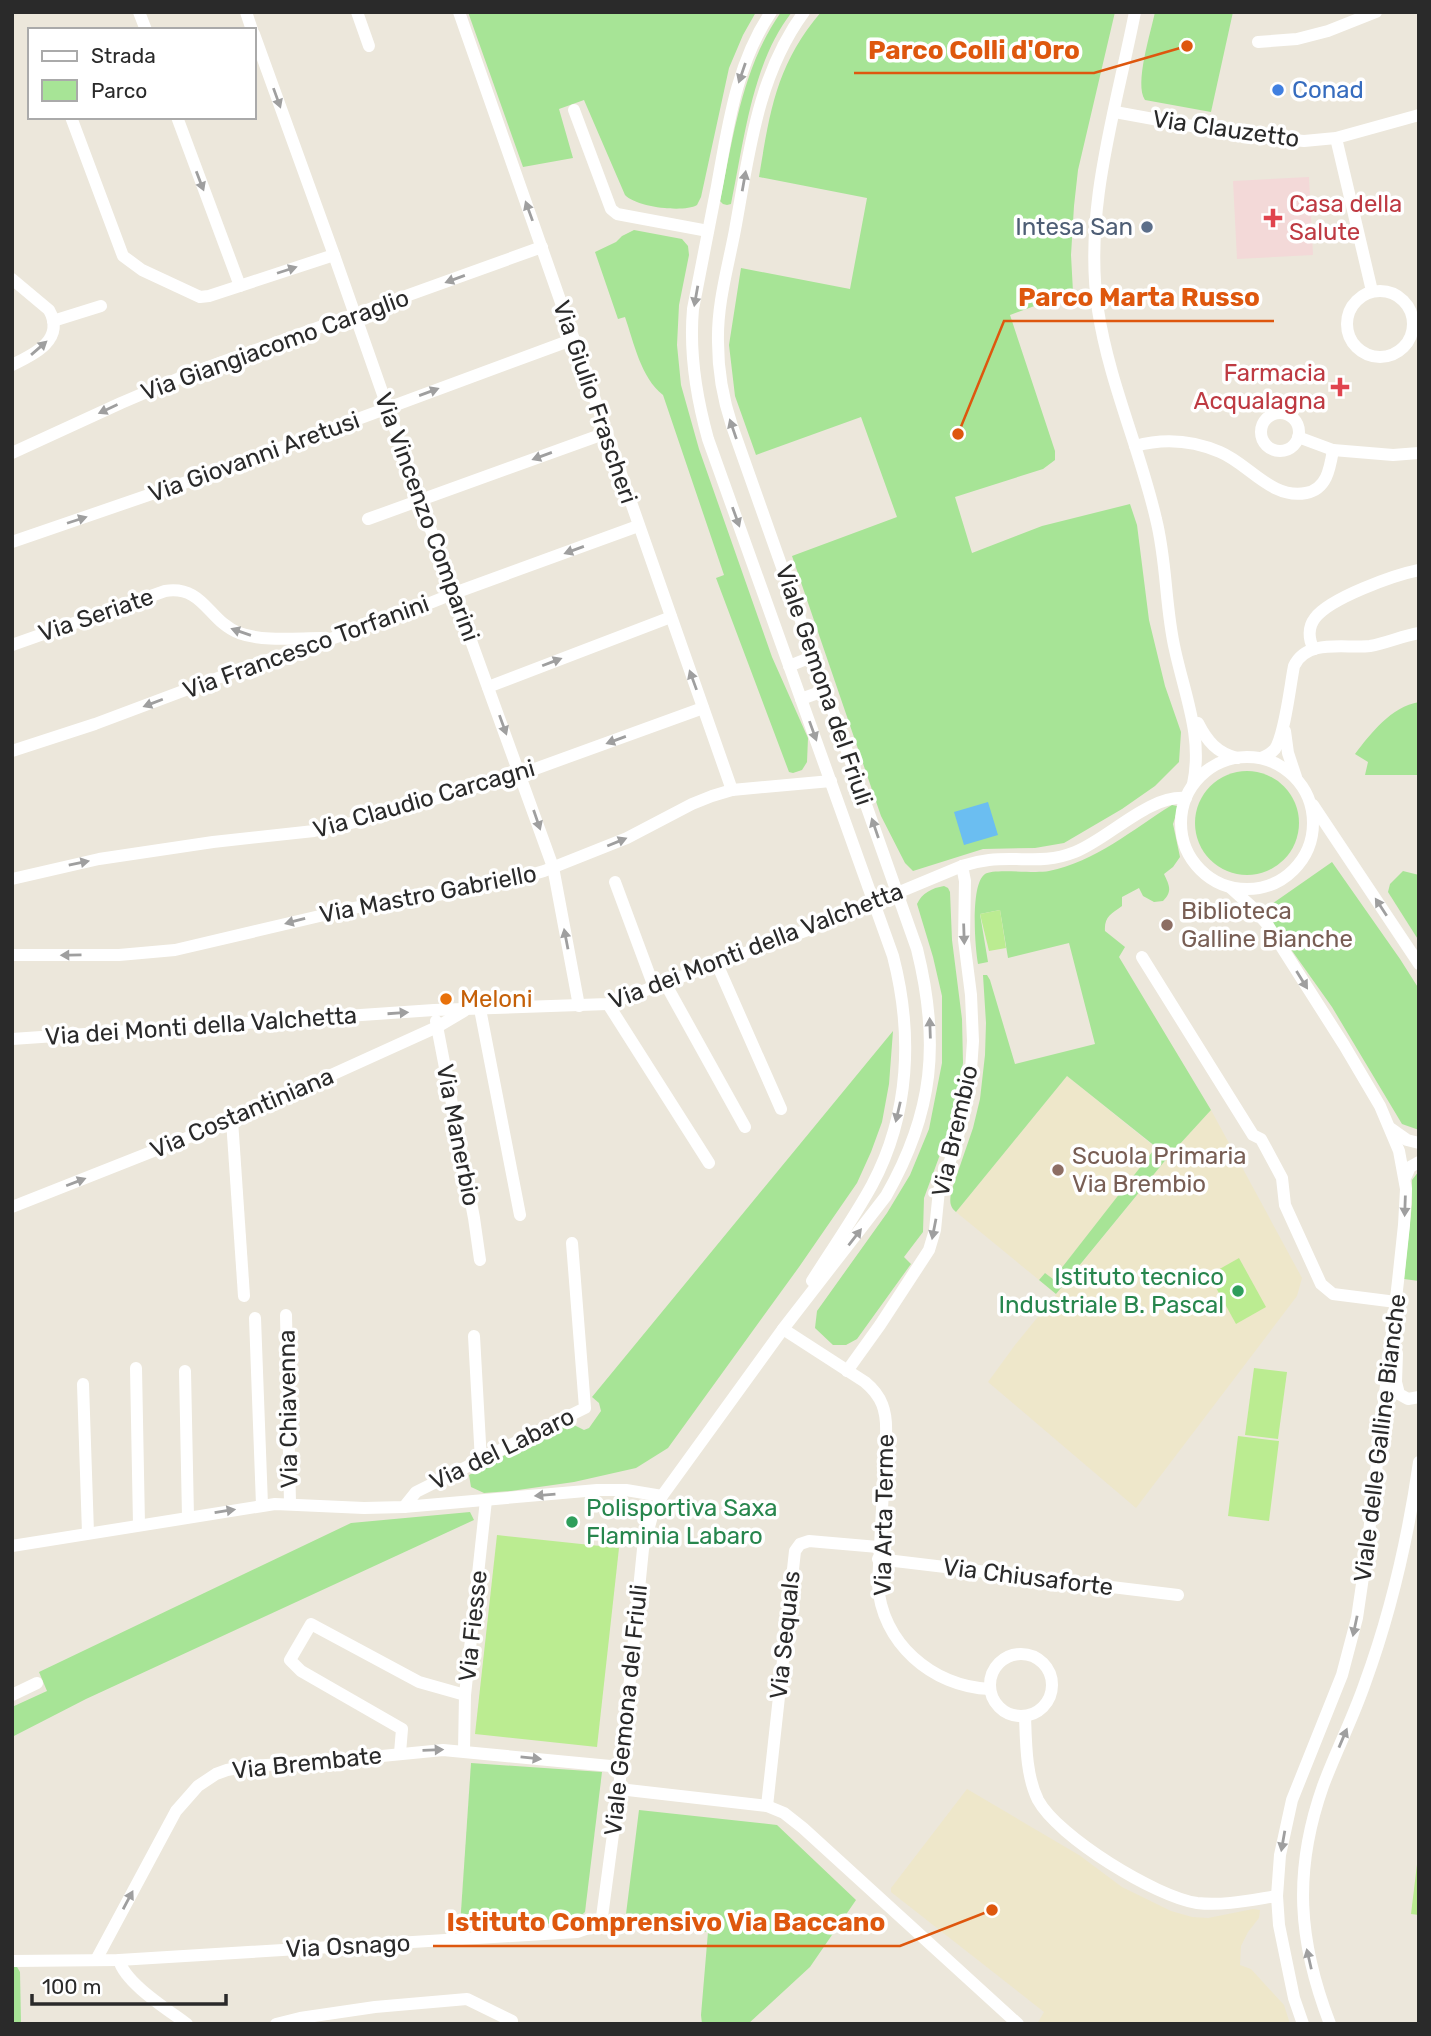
<svg xmlns="http://www.w3.org/2000/svg" width="1431" height="2036" font-family="Rubik,sans-serif">
  <style>
    .education { fill: #eee7ca }
    .medical { fill: #f3d9d8 }
    .green { fill: #a7e496 }
    .pitch { fill: #bbec91 }
    .water { fill: #6bbef1 }
    .lines { fill: none; stroke-linecap: round; stroke-linejoin: round }
    .street { stroke: #fff; stroke-width: 12 }
    .oneway { fill: #9f9f9f }
    .shop-dot { fill: #3f7fe0; stroke: #fff; stroke-width: 2.5 }
    .health-dot { fill: #e0444e; stroke: #fff; stroke-width: 2.5 }
    .service-dot { fill: #5c6f8a; stroke: #fff; stroke-width: 2.5 }
    .education-dot { fill: #8d6e63; stroke: #fff; stroke-width: 2.5 }
    .food-dot { fill: #e8710a; stroke: #fff; stroke-width: 2.5 }
    .leisure-dot { fill: #2e9e5b; stroke: #fff; stroke-width: 2.5 }
    .labels { text-anchor: middle; dominant-baseline: central; stroke-width: 7; stroke-linejoin: round; paint-order: stroke }
    .shop-label { font-size: 24px; fill: #366cbe; stroke: #fff; text-anchor: start }
    .street-label { font-size: 24px; fill: #2a2a2a; stroke: #fff }
    .health-label { font-size: 24px; fill: #be3a42; stroke: #fff; text-anchor: start }
    .service-label { font-size: 24px; fill: #4e5e75; stroke: #fff; text-anchor: end }
    .education-label { font-size: 24px; fill: #785e54; stroke: #fff; text-anchor: start }
    .food-label { font-size: 24px; fill: #c56008; stroke: #fff; text-anchor: start }
    .leisure-label { font-size: 24px; fill: #27864d; stroke: #fff; text-anchor: end }
    .leader { fill: none; stroke: #de570e; stroke-width: 2.5 }
    .callout-dot { fill: #de570e; stroke: #fff; stroke-width: 2.5 }
    .callout-label { font-size: 26px; text-anchor: middle; font-weight: bold; fill: #de570e; stroke: #fff; stroke-width: 7; stroke-linejoin: round; paint-order: stroke }
  </style>
  <rect width="100%" height="100%" fill="#ece7db"/>
  <g class="education">
    <polygon points="1067,1076 1156,1148 1053,1279 1045,1273 1039,1280 956,1212"/>
    <polygon points="1211,1110 1302,1278 1297,1296 1136,1508 988,1382 1015,1345 1168,1157"/>
    <polygon points="967,1789 1079,1855 1122,1887 1171,1911 1192,1917 1208,1918 1253,1909 1260,1910 1259,1918 1248,1932 1241,1946 1240,1965 1251,1969 1284,2005 1290,2024 1037,2024 1044,2012 891,1892 891,1888"/>
  </g>
  <polygon class="medical" points="1309,177 1313,255 1237,259 1233,181"/>
  <g class="green">
    <path d="M468 12H756L743 35 729 68 701 197 697 205C683 213 636 207 625 195L584 100 559 109 573 158 523 167Z"/>
    <path d="M781 12H792C752 62 744 142 731 204L727 205 723 204 720 201 721 196C734 133 743 66 781 12Z"/>
    <path d="M821 12H1115L1078 170 1074 206 1071 255 1073 292 1010 315 1055 451V460L1043 469 955 497 972 553 1042 526 1130 504 1137 525 1149 620 1165 686 1181 732 1179 762 1155 786 1122 809 1064 843 1035 848 983 849 913 871 905 863 881 816 792 556 897 517 861 417 756 455 735 396 729 345 741 268 850 289 867 198 759 177C770 111 776 65 821 12Z"/>
    <path d="M1155 12H1233L1211 112 1145 100C1134 84 1151 32 1155 12Z"/>
    <path d="M634 230 682 239 688 246 689 255 679 305 677 345 681 385 699 449 772 657 808 738 807 762 802 770 793 773 789 772 716 578 724 575 663 395C641 378 634 343 625 317L618 319 595 252 616 242 622 236Z"/>
    <path d="M1419 702V775H1365L1368 762 1355 754C1371 733 1391 707 1419 702Z"/>
    <circle cx="1247" cy="823" r="52"/>
    <path d="M1172 805 1177 806 1178 808 1173 824 1180 857 1173 867 1164 874C1169 885 1173 891 1163 901L1154 902 1143 896 1139 888 1122 897V906C1111 914 1104 917 1105 931L1125 947 1119 957 1211 1110 1168 1157 1056 1294 1039 1280 1045 1273 1053 1279 1156 1147 1067 1076 956 1212C949 1206 950 1201 951 1192L973 1128 980 1099 985 1055 986 1023 983 975H987L990 980 1015 1064 1095 1044 1069 943 1008 958 1000 910 980 914 988 962 978 964C975 948 970 884 985 874 994 868 1034 874 1049 871 1095 862 1133 829 1172 805Z"/>
    <polygon points="1332,862 1400,959 1419,989 1419,1130 1402,1124 1332,1007 1263,910"/>
    <polygon points="1403,871 1419,875 1419,941 1388,892 1390,884"/>
    <path d="M944 886 948 888 950 892 952 940 962 1019 963 1063 952 1122 924 1198 923 1232 904 1257 911 1264 857 1339 846 1345H833L815 1328 817 1311 887 1213 910 1175 929 1129 942 1063V996L933 957 917 904C922 893 932 888 944 886Z"/>
    <polygon points="893,1031 889,1084 882,1122 871,1152 857,1183 799,1267 668,1448 636,1468 574,1482 511,1491 484,1493 471,1487 469,1475 557,1426 568,1422 584,1430 589,1428 601,1411 599,1403 592,1397"/>
    <polygon points="1419,1171 1419,1281 1404,1279 1412,1204 1412,1180"/>
    <polygon points="470,1512 474,1520 86,1699 12,1737 12,1707 47,1691 39,1672 351,1523"/>
    <polygon points="471,1763 602,1772 585,1912 573,1923 460,1926"/>
    <polygon points="639,1810 777,1825 856,1900 810,1967 748,2024 702,2024 701,2015 708,1932 625,1922"/>
    <polygon points="12,1967 17,1967 20,1972 21,2024 12,2024"/>
  </g>
  <g class="pitch">
    <polygon points="1000,910 1006,948 989,951 980,914"/>
    <polygon points="1239,1258 1266,1307 1236,1324 1209,1275"/>
    <polygon points="1254,1368 1287,1372 1278,1439 1245,1435"/>
    <polygon points="1238,1436 1279,1441 1269,1521 1228,1516"/>
    <polygon points="497,1535 619,1548 597,1747 475,1734"/>
    <polygon points="1419,1848 1419,1915 1411,1914"/>
  </g>
  <polygon class="water" points="988,802 998,835 964,845 954,812"/>
  <g class="lines">
    <g class="street">
      <polyline points="139,12 146,30"/>
      <polyline points="246,12 252,30"/>
      <polyline points="357,12 369,46"/>
      <polyline points="459,12 732,790"/>
      <path d="M771 12C736 64 728 126 717 186 709 227 701 268 693 309 689 354 696 396 708 439L893 956C913 1033 910 1114 872 1185 854 1218 832 1249 812 1281"/>
      <path d="M1135 12C1116 109 1083 211 1098 310 1109 382 1140 449 1156 519 1167 562 1165 607 1175 650 1185 696 1203 737 1193 784"/>
      <polyline points="254,34 334,255 420,500 553,867 579,1006"/>
      <polyline points="1258,42 1297,39 1328,31 1376,12"/>
      <polyline points="574,110 611,209 617,214 708,231"/>
      <polyline points="1115,112 1241,135 1304,141 1336,138 1419,115"/>
      <polyline points="71,117 123,256 142,270 200,297 209,296 334,255"/>
      <polyline points="177,117 240,286"/>
      <polyline points="1336,138 1372,291"/>
      <path d="M12 279 49 310C66 340 33 355 12 365"/>
      <circle cx="1380" cy="324" r="33"/>
      <polyline points="53,321 101,306"/>
      <circle cx="1280" cy="432" r="19"/>
      <polyline points="1298,437 1333,450 1393,455 1419,453"/>
      <path d="M1135 446C1164 438 1192 440 1220 452 1249 464 1272 500 1306 493 1327 489 1330 468 1333 450"/>
      <polyline points="12,453 121,403 189,374 542,247"/>
      <polyline points="368,519 606,433"/>
      <polyline points="12,542 204,476 574,339"/>
      <path d="M12 645 165 591C204 585 208 621 239 633 264 642 296 638 322 638"/>
      <path d="M1314 649C1308 639 1308 627 1315 618 1330 598 1394 575 1419 570"/>
      <polyline points="789,666 814,656"/>
      <polyline points="488,687 671,617"/>
      <polyline points="801,699 826,690"/>
      <path d="M1198 723C1207 741 1217 753 1237 758"/>
      <polyline points="1285,731 1288,753 1296,777"/>
      <polyline points="12,751 95,724 247,667 390,619 460,591 638,526"/>
      <circle cx="1247" cy="823" r="66"/>
      <path d="M1261 758C1266 756 1271 754 1275 749 1285 734 1290 686 1294 666 1307 638 1346 649 1370 646 1387 643 1402 636 1419 633"/>
      <polyline points="1313,805 1419,964"/>
      <polyline points="12,879 99,859 213,842 314,831 351,823 521,774 703,708"/>
      <polyline points="615,882 654,987"/>
      <polyline points="1231,888 1252,907 1267,924 1344,1045 1380,1106 1399,1151 1406,1189 1404,1225 1398,1281 1367,1550 1357,1618 1342,1675 1292,1800 1280,1855 1277,1896 1279,1925 1294,1998 1303,2024"/>
      <polyline points="12,955 119,955 175,950 371,904 432,896 509,881 544,871 627,838 692,804 712,796 732,790 831,781"/>
      <polyline points="1142,957 1253,1135 1261,1139 1282,1178 1285,1205 1321,1284 1333,1294 1396,1302"/>
      <polyline points="717,964 781,1109"/>
      <polyline points="665,983 745,1127"/>
      <polyline points="608,1004 709,1163"/>
      <polyline points="480,1009 520,1215"/>
      <polyline points="436,1021 474,1218 480,1260"/>
      <path d="M12 1039 434 1010 608 1004 813 928 962 866C971 863 980 861 989 860 1021 856 1042 865 1075 852 1110 838 1148 795 1186 798"/>
      <polyline points="232,1120 244,1296"/>
      <polyline points="1390,1128 1407,1140 1419,1143"/>
      <polyline points="1405,1178 1410,1167 1419,1162"/>
      <polyline points="12,1207 232,1120 437,1027 464,1011"/>
      <polyline points="286,1315 290,1503"/>
      <polyline points="255,1318 262,1505"/>
      <path d="M783 1329 865 1382C882 1396 887 1411 886 1434L878 1584C881 1642 932 1687 990 1689"/>
      <polyline points="474,1336 481,1461"/>
      <polyline points="1397,1353 1396,1382 1399,1394 1408,1399 1419,1397"/>
      <polyline points="136,1368 139,1525"/>
      <polyline points="185,1371 188,1517"/>
      <polyline points="847,1371 880,1325 929,1250 935,1230 939,1190 953,1153 965,1111 971,1070 973,1041 971,995 964,940 965,881 962,866"/>
      <polyline points="83,1384 88,1533"/>
      <polyline points="404,1507 416,1492 585,1408 572,1243"/>
      <polyline points="12,1546 275,1504 364,1508 404,1507 597,1490 626,1490 662,1496"/>
      <polyline points="878,1559 1178,1595"/>
      <circle cx="1021" cy="1685" r="31"/>
      <polyline points="12,1695 37,1683"/>
      <path d="M1025 1716C1026 1743 1026 1776 1038 1800 1058 1837 1156 1897 1197 1903 1224 1906 1251 1900 1277 1896"/>
      <polyline points="464,1751 465,1695 486,1500"/>
      <polyline points="400,1753 402,1729 301,1671 290,1660 311,1624 419,1682 465,1695"/>
      <polyline points="619,1789 767,1806 784,1813 803,1828 1018,2024"/>
      <polyline points="767,1806 795,1551 800,1544 809,1541 878,1547"/>
      <polyline points="96,1960 176,1811 198,1786 216,1774 227,1770 248,1766 331,1761 443,1750 621,1767"/>
      <path d="M119 1960C125 1983 167 2009 187 2024"/>
      <path d="M12 1961 119 1960 577 1932 594 1926 602 1917 619 1789 643 1549 652 1516 662 1496 783 1329 886 1196C934 1112 940 1042 917 949L732 426C723 399 718 370 718 342 717 304 728 267 735 230 749 154 757 76 804 12"/>
      <polyline points="276,2024 300,2018 375,2007 467,1999 512,2021 512,2024"/>
      <path d="M1330 2024C1298 1941 1293 1871 1323 1786 1336 1751 1353 1718 1365 1683 1391 1612 1408 1538 1419 1462"/>
    </g>
  </g>
  <defs><path id="oneway-solid" d="M-6-.8H1V-3.2L6.5 0L1 3.2V.8H-6Z" transform="scale(1.75)"/></defs>
  <g class="oneway">
    <use href="#oneway-solid" transform="translate(742 73) rotate(109)"/>
    <use href="#oneway-solid" transform="translate(277 98) rotate(70)"/>
    <use href="#oneway-solid" transform="translate(200 181) rotate(69)"/>
    <use href="#oneway-solid" transform="translate(744 181) rotate(-80)"/>
    <use href="#oneway-solid" transform="translate(529 211) rotate(-110)"/>
    <use href="#oneway-solid" transform="translate(287 270) rotate(-18)"/>
    <use href="#oneway-solid" transform="translate(455 279) rotate(160)"/>
    <use href="#oneway-solid" transform="translate(696 296) rotate(100)"/>
    <use href="#oneway-solid" transform="translate(39 348) rotate(-41)"/>
    <use href="#oneway-solid" transform="translate(429 392) rotate(-20)"/>
    <use href="#oneway-solid" transform="translate(108 409) rotate(155)"/>
    <use href="#oneway-solid" transform="translate(733 429) rotate(-109)"/>
    <use href="#oneway-solid" transform="translate(542 456) rotate(160)"/>
    <use href="#oneway-solid" transform="translate(736 517) rotate(70)"/>
    <use href="#oneway-solid" transform="translate(77 520) rotate(-18)"/>
    <use href="#oneway-solid" transform="translate(574 550) rotate(160)"/>
    <use href="#oneway-solid" transform="translate(241 632) rotate(-161)"/>
    <use href="#oneway-solid" transform="translate(552 662) rotate(-21)"/>
    <use href="#oneway-solid" transform="translate(693 680) rotate(-110)"/>
    <use href="#oneway-solid" transform="translate(153 703) rotate(159)"/>
    <use href="#oneway-solid" transform="translate(503 725) rotate(70)"/>
    <use href="#oneway-solid" transform="translate(813 731) rotate(70)"/>
    <use href="#oneway-solid" transform="translate(616 740) rotate(160)"/>
    <use href="#oneway-solid" transform="translate(537 820) rotate(71)"/>
    <use href="#oneway-solid" transform="translate(875 828) rotate(-109)"/>
    <use href="#oneway-solid" transform="translate(617 842) rotate(-22)"/>
    <use href="#oneway-solid" transform="translate(79 863) rotate(-12)"/>
    <use href="#oneway-solid" transform="translate(1381 907) rotate(-123)"/>
    <use href="#oneway-solid" transform="translate(295 921) rotate(165)"/>
    <use href="#oneway-solid" transform="translate(964 934) rotate(88)"/>
    <use href="#oneway-solid" transform="translate(566 939) rotate(-101)"/>
    <use href="#oneway-solid" transform="translate(71 955) rotate(179)"/>
    <use href="#oneway-solid" transform="translate(1302 980) rotate(58)"/>
    <use href="#oneway-solid" transform="translate(398 1013) rotate(-4)"/>
    <use href="#oneway-solid" transform="translate(930 1028) rotate(-92)"/>
    <use href="#oneway-solid" transform="translate(898 1112) rotate(103)"/>
    <use href="#oneway-solid" transform="translate(76 1182) rotate(-21)"/>
    <use href="#oneway-solid" transform="translate(1405 1206) rotate(92)"/>
    <use href="#oneway-solid" transform="translate(934 1229) rotate(101)"/>
    <use href="#oneway-solid" transform="translate(855 1237) rotate(-52)"/>
    <use href="#oneway-solid" transform="translate(545 1495) rotate(175)"/>
    <use href="#oneway-solid" transform="translate(225 1511) rotate(-9)"/>
    <use href="#oneway-solid" transform="translate(1355 1626) rotate(102)"/>
    <use href="#oneway-solid" transform="translate(1343 1738) rotate(-67)"/>
    <use href="#oneway-solid" transform="translate(433 1750) rotate(-2)"/>
    <use href="#oneway-solid" transform="translate(531 1758) rotate(6)"/>
    <use href="#oneway-solid" transform="translate(1283 1841) rotate(100)"/>
    <use href="#oneway-solid" transform="translate(128 1900) rotate(-62)"/>
    <use href="#oneway-solid" transform="translate(1309 1959) rotate(-103)"/>
  </g>
  <circle class="shop-dot" cx="1278" cy="90" r="7"/>
  <g class="health-dot">
    <path d="M1269.5 207.5h7v7h7v7h-7v7h-7v-7h-7v-7h7z"/>
    <path d="M1336.5 376.5h7v7h7v7h-7v7h-7v-7h-7v-7h7z"/>
  </g>
  <circle class="service-dot" cx="1147" cy="227" r="7"/>
  <g class="education-dot">
    <circle cx="1167" cy="925" r="7"/>
    <circle cx="1058" cy="1170" r="7"/>
  </g>
  <circle class="food-dot" cx="446" cy="999" r="7"/>
  <g class="leisure-dot">
    <circle cx="1238" cy="1291" r="7"/>
    <circle cx="572" cy="1522" r="7"/>
  </g>
  <g class="labels">
    <g class="shop-label">
      <text x="1292" y="90">Conad</text>
    </g>
    <g class="street-label">
      <text transform="translate(1226 129) rotate(8)">Via Clauzetto</text>
      <text transform="translate(275 345) rotate(-20)">Via Giangiacomo Caraglio</text>
      <text transform="translate(595 402) rotate(71)">Via Giulio Frascheri</text>
      <text transform="translate(254 457) rotate(-20)">Via Giovanni Aretusi</text>
      <text transform="translate(427 517) rotate(70)">Via Vincenzo Comparini</text>
      <text transform="translate(96 615) rotate(-19)">Via Seriate</text>
      <text transform="translate(306 647) rotate(-20)">Via Francesco Torfanini</text>
      <text transform="translate(824 685) rotate(71)">Viale Gemona del Friuli</text>
      <text transform="translate(424 799) rotate(-16)">Via Claudio Carcagni</text>
      <text transform="translate(428 894) rotate(-11)">Via Mastro Gabriello</text>
      <text transform="translate(756 946) rotate(-21)">Via dei Monti della Valchetta</text>
      <text transform="translate(201 1026) rotate(-4)">Via dei Monti della Valchetta</text>
      <text transform="translate(242 1113) rotate(-23)">Via Costantiniana</text>
      <text transform="translate(955 1131) rotate(-77)">Via Brembio</text>
      <text transform="translate(458 1135) rotate(79)">Via Manerbio</text>
      <text transform="translate(288 1409) rotate(-91)">Via Chiavenna</text>
      <text transform="translate(1380 1438) rotate(-83)">Viale delle Galline Bianche</text>
      <text transform="translate(502 1449) rotate(-26)">Via del Labaro</text>
      <text transform="translate(884 1515) rotate(-89)">Via Arta Terme</text>
      <text transform="translate(1028 1577) rotate(7)">Via Chiusaforte</text>
      <text transform="translate(473 1626) rotate(-84)">Via Fiesse</text>
      <text transform="translate(785 1635) rotate(-84)">Via Sequals</text>
      <text transform="translate(626 1710) rotate(-84)">Viale Gemona del Friuli</text>
      <text transform="translate(307 1763) rotate(-6)">Via Brembate</text>
      <text transform="translate(348 1946) rotate(-3)">Via Osnago</text>
    </g>
    <g class="health-label">
      <text x="1289" y="204">Casa della<tspan x="1289" dy="28">Salute</tspan></text>
      <text x="1326" y="373" text-anchor="end">Farmacia<tspan x="1326" dy="28">Acqualagna</tspan></text>
    </g>
    <g class="service-label">
      <text x="1133" y="227">Intesa San</text>
    </g>
    <g class="education-label">
      <text x="1181" y="911">Biblioteca<tspan x="1181" dy="28">Galline Bianche</tspan></text>
      <text x="1072" y="1156">Scuola Primaria<tspan x="1072" dy="28">Via Brembio</tspan></text>
    </g>
    <g class="food-label">
      <text x="460" y="999">Meloni</text>
    </g>
    <g class="leisure-label">
      <text x="1224" y="1277">Istituto tecnico<tspan x="1224" dy="28">Industriale B. Pascal</tspan></text>
      <text x="586" y="1508" text-anchor="start">Polisportiva Saxa<tspan x="586" dy="28">Flaminia Labaro</tspan></text>
    </g>
  </g>
  <path class="leader" d="M1187 46L1094 73H854M958 434L1004 321H1274M992 1910L900 1946H433"/>
  <g class="callout-dot">
    <circle cx="1187" cy="46" r="7"/>
    <circle cx="958" cy="434" r="7"/>
    <circle cx="992" cy="1910" r="7"/>
  </g>
  <g class="callout-label">
    <text x="974" y="59">Parco Colli d'Oro</text>
    <text x="1139" y="306">Parco Marta Russo</text>
    <text x="666" y="1931">Istituto Comprensivo Via Baccano</text>
  </g>
  <rect width="1431" height="2036" fill="none" stroke="#2a2a2a" stroke-width="28"/>
  <rect x="28" y="28" width="228" height="91" fill="#ffffff" stroke="#aaaaaa" stroke-width="2"/>
  <rect x="42" y="51" width="35" height="10" fill="#ffffff" stroke="#aaaaaa" stroke-width="2"/>
  <text x="91" y="63" font-size="21" fill="#2a2a2a">Strada</text>
  <rect x="42" y="80" width="35" height="21" fill="#a7e496" stroke="#aaaaaa" stroke-width="2"/>
  <text x="91" y="98" font-size="21" fill="#2a2a2a">Parco</text>
  <path d="M32 1994v10h194v-10" fill="none" stroke="#2a2a2a" stroke-width="3.5"/>
  <text x="42" y="1994" font-size="21" fill="#2a2a2a" stroke="#ffffff" stroke-width="5" paint-order="stroke">100 m</text>
</svg>
